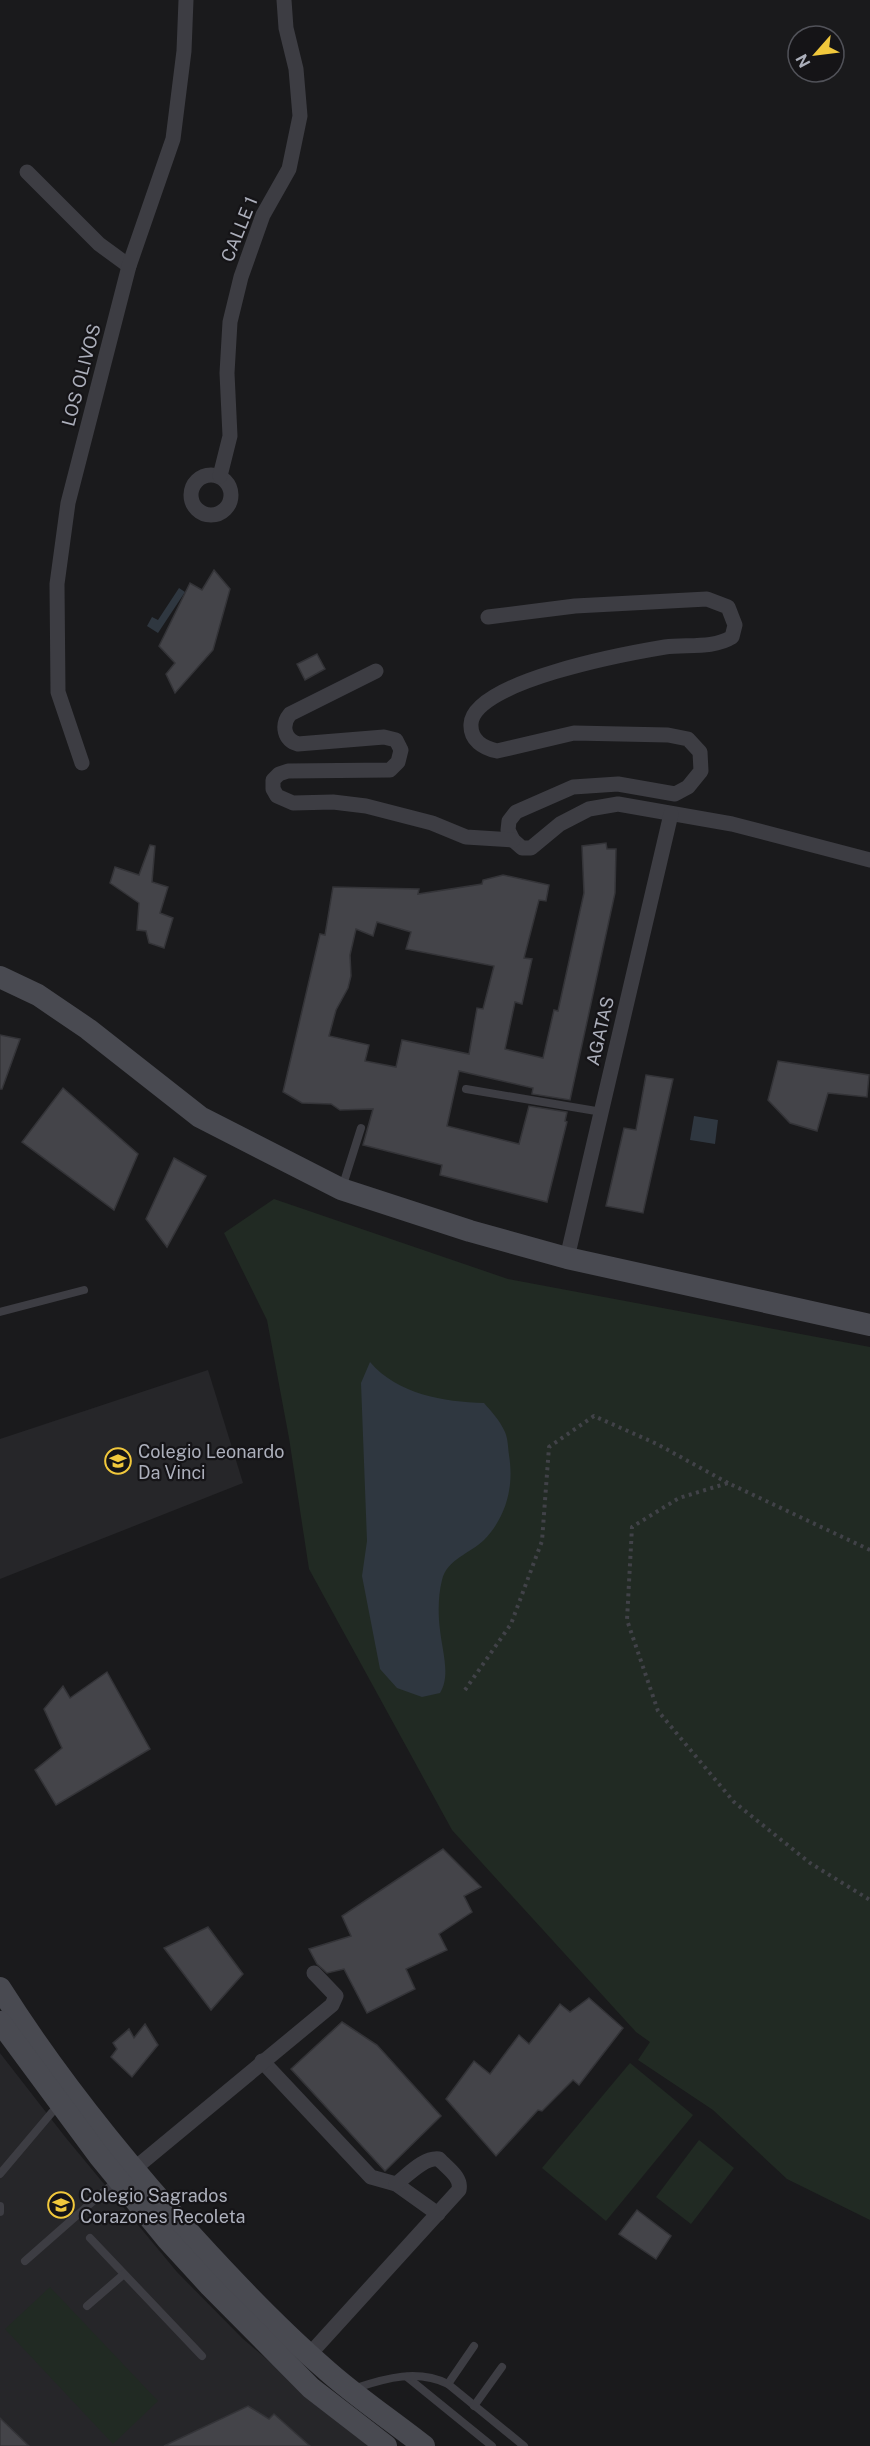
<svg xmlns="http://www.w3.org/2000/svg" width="870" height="2446" font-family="'Public Sans',sans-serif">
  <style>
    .built { fill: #262629 }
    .green { fill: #212a23 }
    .water { fill: #2f3740 }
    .building { fill: #444449; stroke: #343438; stroke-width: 1.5; fill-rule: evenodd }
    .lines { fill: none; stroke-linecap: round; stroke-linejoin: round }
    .path { stroke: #414248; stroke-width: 4; stroke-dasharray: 3 4.5; stroke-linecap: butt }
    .lane { stroke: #3d3d43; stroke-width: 8 }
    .street { stroke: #3d3d43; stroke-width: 15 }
    .secondary { stroke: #494a51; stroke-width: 22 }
    .labels { text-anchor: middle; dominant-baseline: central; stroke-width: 4.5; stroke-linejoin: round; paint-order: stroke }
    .street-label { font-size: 18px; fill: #acafbb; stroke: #151417 }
    .poi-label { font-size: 18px; fill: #acafbb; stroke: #151417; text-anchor: start }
  </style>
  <rect width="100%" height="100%" fill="#1a1a1c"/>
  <g class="built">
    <polygon points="208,1370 243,1483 0,1579 0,1439"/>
    <polygon points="0,2053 66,2138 177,2272 242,2338 369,2446 0,2446"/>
  </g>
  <g class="green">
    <polygon points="274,1199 508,1279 870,1347 870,2220 787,2179 713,2110 638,2060 650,2042 636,2032 452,1830 309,1569 289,1438 267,1320 224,1233"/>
    <polygon points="630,2063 693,2115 606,2221 542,2168"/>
    <polygon points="699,2140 734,2168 691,2224 656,2197"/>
    <polygon points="50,2287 158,2401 113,2444 5,2329"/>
  </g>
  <g class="water">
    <polygon points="179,588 185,592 158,633 147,626 152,617 158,620"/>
    <polygon points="694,1116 718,1120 715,1144 690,1140"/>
    <path d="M370 1362C397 1394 444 1402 484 1403 492 1412 500 1421 505 1432 508 1439 508 1448 509 1455 514 1486 507 1516 484 1540 471 1553 447 1559 442 1580 438 1595 438 1615 440 1630 442 1650 451 1676 440 1693L422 1697 397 1688 380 1669 362 1576 367 1541 361 1383Z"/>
  </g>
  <g class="building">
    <polygon points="214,570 230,589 213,650 175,693 166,674 175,663 159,646 190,583 202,590"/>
    <polygon points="317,654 325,669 305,680 297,664"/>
    <path d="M606 843 607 849H616L615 893 570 1100 532 1094 533 1088 459 1071 447 1126 519 1144 529 1106 567 1112 565 1121 567 1122 547 1202 440 1175 442 1165 363 1145 373 1109 340 1110 331 1104 302 1103 283 1092 320 934 325 935 333 887 419 889 418 894 482 884 483 880 503 875 549 885 546 901 539 900 524 958 532 959 522 1004 515 1002 505 1049 543 1058 554 1010 558 1011 584 893 582 846ZM377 922 411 932 406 949 494 966 483 1009 477 1008 469 1054 402 1040 396 1067 365 1061 369 1045 329 1036 336 1010 348 988 351 976 350 955 356 929 373 936Z"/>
    <polygon points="150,845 155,846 152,882 168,887 160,913 173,918 164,948 149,943 146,931 137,930 139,903 110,883 115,867 139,875"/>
    <polygon points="0,1035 20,1039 2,1089 0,1089"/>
    <polygon points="778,1061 869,1075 867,1097 828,1093 817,1131 790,1123 768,1100"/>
    <polygon points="646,1075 673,1079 643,1213 606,1206 624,1128 636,1130"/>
    <polygon points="63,1088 138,1154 114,1210 22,1142"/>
    <polygon points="174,1158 206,1176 167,1247 146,1219"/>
    <polygon points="107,1672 150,1749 56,1805 35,1770 62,1748 44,1709 63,1686 70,1698"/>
    <polygon points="443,1849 481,1887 464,1896 472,1912 439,1934 447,1950 406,1969 415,1989 367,2013 344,1969 327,1973 317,1964 309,1949 351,1936 342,1916"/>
    <polygon points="208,1927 243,1974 211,2010 164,1948"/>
    <polygon points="589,1998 623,2028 579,2085 573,2080 542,2111 538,2110 496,2156 446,2099 474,2061 490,2074 519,2035 529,2044 560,2004 570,2012"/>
    <polygon points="342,2022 377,2045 441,2116 385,2171 291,2069"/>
    <polygon points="145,2024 158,2045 132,2077 111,2057 117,2049 113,2043 129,2029 134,2038"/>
    <polygon points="637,2210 671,2236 656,2259 619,2234"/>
    <polygon points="248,2406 269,2419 274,2414 310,2446 164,2446"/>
    <polygon points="0,2418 29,2446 0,2446"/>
  </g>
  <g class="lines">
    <g class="path">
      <polyline points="870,1550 728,1483 679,1498 632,1527 627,1620 658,1711 734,1802 810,1863 870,1900"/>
      <polyline points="465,1690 511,1624 542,1541 549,1447 594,1416 657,1444 728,1483"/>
    </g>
    <g class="lane">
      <polyline points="466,1089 602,1112"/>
      <polyline points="342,1188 361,1128"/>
      <polyline points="0,1312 84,1290"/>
      <polyline points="0,2174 59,2104"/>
      <polyline points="0,2206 0,2212"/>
      <polyline points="90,2238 202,2356"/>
      <polyline points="25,2261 116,2181"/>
      <polyline points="87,2306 124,2274"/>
      <polyline points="407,2377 492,2446"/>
      <polyline points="448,2384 474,2346"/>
      <path d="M356 2388C386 2378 418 2369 448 2384L524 2446"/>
      <polyline points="474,2406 502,2367"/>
    </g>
    <g class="street">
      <polyline points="27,172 99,244 129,266"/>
      <circle cx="211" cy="495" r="20"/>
      <polyline points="220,476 230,436 227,373 230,322 241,277 263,215 289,169 300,116 296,69 286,28 284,0"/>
      <path d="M488 617 575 606 707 599 728 607 735 625 732 637C713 649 686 644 665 647 629 653 473 681 471 724 470 740 483 748 497 751L574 733 668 735 688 739 700 752 701 771 688 787 675 794 618 784 573 787 516 812 509 821 508 830 513 840 522 848H531L560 824 589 809 618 804 732 824 870 860"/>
      <path d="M376 671 290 714C281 725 284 740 298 744L384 737 396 740 401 750 398 762 390 770 288 771 279 774 273 780V789L277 796 293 803 333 802 366 806 432 823 466 837 513 840"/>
      <polyline points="82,763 58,692 57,584 68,503 129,266 173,139 184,51 186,0"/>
      <polyline points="567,1258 671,814"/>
      <polyline points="262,2061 371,2177 396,2184 438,2214"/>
      <polyline points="134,2169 332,2005 336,1996 314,1973"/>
      <path d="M309 2355 459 2190C462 2177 447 2168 439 2159 424 2157 408 2175 396 2184"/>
    </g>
    <g class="secondary">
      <polyline points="0,977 38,995 88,1029 200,1117 341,1189 470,1231 567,1258 870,1325"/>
      <path d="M0 1988C57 2078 124 2161 195 2239 236 2284 278 2328 324 2368 355 2396 391 2420 424 2446"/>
      <polyline points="0,2022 99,2156 167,2239 210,2286 311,2388 386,2446"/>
    </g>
  </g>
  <defs>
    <g id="school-ring" transform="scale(1.35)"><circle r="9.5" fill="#151417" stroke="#f1c83c" stroke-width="1.5"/><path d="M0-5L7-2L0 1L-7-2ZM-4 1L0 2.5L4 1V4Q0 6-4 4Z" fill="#f1c83c"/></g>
  </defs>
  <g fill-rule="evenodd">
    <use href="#school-ring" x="118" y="1461"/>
    <use href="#school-ring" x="61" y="2205"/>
  </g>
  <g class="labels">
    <g class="street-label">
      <text transform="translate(239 229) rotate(-68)">CALLE 1</text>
      <text transform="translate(81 375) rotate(-75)">LOS OLIVOS</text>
      <text transform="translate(600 1031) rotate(-77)">AGATAS</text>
    </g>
    <g class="poi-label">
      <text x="138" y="1451">Colegio Leonardo<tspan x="138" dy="21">Da Vinci</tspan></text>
      <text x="80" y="2195">Colegio Sagrados<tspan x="80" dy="21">Corazones Recoleta</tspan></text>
    </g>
  </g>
  <g transform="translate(816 54) rotate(242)"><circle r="28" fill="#151417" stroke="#515259" stroke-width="1.5"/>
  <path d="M0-4.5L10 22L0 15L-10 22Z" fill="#f1c83c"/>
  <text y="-9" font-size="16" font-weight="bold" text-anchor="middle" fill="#acafbb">N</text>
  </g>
</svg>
